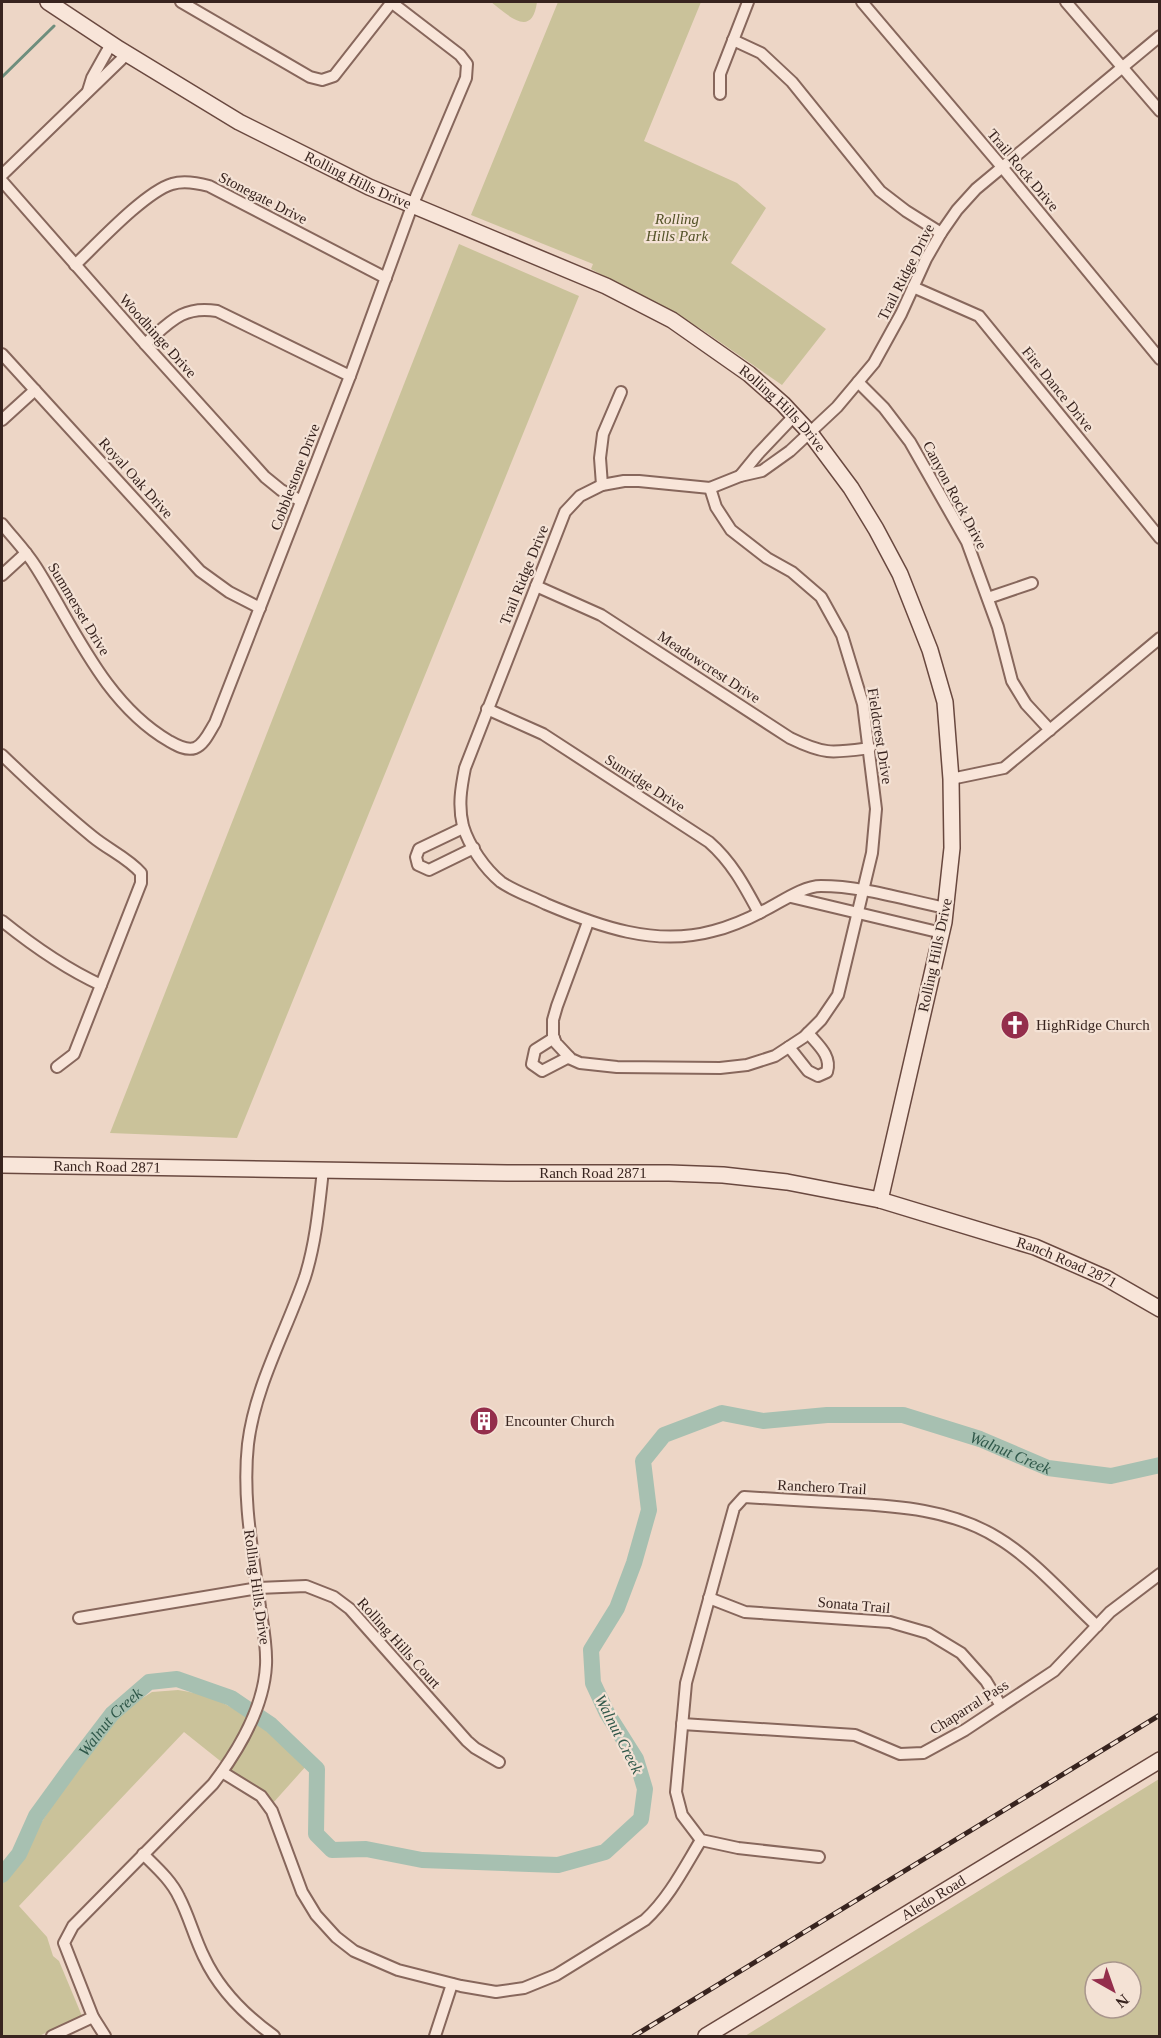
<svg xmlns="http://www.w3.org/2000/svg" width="1161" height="2038" font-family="'Times New Roman',serif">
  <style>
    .green { fill: #cac29a; fill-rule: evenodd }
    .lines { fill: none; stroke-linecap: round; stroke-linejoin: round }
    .stream { stroke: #6e8e7d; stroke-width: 3 }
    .river { stroke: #a7c0b1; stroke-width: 16 }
    .street-casing { stroke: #87675c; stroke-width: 14 }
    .secondary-casing { stroke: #69483f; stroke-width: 18 }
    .street { stroke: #f8e5d9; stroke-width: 10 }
    .secondary { stroke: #f8e5d9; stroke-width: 15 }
    .rail-casing { stroke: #38241f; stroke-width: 5 }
    .rail { stroke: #f4e2d5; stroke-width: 3; stroke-dasharray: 9; stroke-linecap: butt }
    .labels { text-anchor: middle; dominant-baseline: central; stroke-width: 4.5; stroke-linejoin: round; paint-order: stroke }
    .street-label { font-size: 15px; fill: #38241f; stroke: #f4e2d5 }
    .park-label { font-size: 15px; font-style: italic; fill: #535227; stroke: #f4e2d5 }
    .poi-label { font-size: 15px; fill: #38241f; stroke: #f4e2d5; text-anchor: start }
    .water-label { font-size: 16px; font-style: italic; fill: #2f5749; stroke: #f4e2d5 }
  </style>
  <rect width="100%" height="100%" fill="#edd6c6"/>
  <g class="green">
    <path d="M491 2H537C532 40 507 14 491 2Z"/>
    <polygon points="558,2 701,2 644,141 737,183 766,208 731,263 826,329 782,385 701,329 591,269 593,264 471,215"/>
    <polygon points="459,244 579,296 237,1138 110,1133"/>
    <path d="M178 1690C188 1692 198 1693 206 1696 240 1707 282 1741 307 1765L273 1803 184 1732 19 1906 47 1937 53 1956 59 1961 82 2016 39 2036H2V1881L79 1766 106 1730 127 1708 152 1692Z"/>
    <path d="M1159 1779V2036H745ZM1095 1972H1131V2008H1095Z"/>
  </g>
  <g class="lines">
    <polyline class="stream" points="2,77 54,26"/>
    <path class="river" id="s1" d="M2 1875 19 1854 36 1816 73 1765 112 1714 149 1682 177 1679 231 1698 271 1725 317 1769 316 1834 332 1850 366 1849 422 1860 558 1865 605 1852 641 1819 645 1789 636 1759 607 1713 593 1683 591 1650 617 1608 634 1563 649 1510 643 1461 664 1435 722 1413 763 1421 827 1415H903L980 1439 1048 1468 1111 1476 1160 1465"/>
    <g class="street-casing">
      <g id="street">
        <polyline points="181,2 310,77 322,80 334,76 392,2"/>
        <polyline points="862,2 1002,167 1160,359"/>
        <polyline points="1066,2 1160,111"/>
        <polyline points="733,40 761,53 792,82 880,191 906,211 941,233"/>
        <polyline points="88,91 92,78 111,44"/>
        <polyline points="720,94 720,74 748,2"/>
        <polyline points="2,175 127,54"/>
        <polyline points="2,181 145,344 265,477 281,490 301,501"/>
        <path d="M75 265C97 244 145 192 172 184 184 180 198 183 209 186L386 278"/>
        <polyline points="913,287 979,316 1160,538"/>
        <path d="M145 344C169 323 182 305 217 311L350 376"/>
        <polyline points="2,354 200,571 229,592 260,608"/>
        <polyline points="858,382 884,408 910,442 967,542 998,627 1012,681 1026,704 1050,730"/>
        <polyline points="2,420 35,390"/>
        <polyline points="740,476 758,454 794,416"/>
        <polyline points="602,485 600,458 603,434 621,392"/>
        <path d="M2 524C13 538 26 551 36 567 74 627 104 703 169 741 176 745 186 751 195 748 204 745 210 731 215 723L350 376 412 206 466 78 467 64 460 55 391 2"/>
        <polyline points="2,575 26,553"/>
        <path d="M536 586 601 615 790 738C825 755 832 753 870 748"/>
        <polyline points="988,598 1032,583"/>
        <path d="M487 709 543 734 709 842C732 862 745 887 759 913"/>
        <path d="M2 755C31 783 61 811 93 837 109 850 128 858 141 873V883L74 1054 57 1067"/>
        <polyline points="951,779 1004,768 1160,638"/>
        <polyline points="463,828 419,849 416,857 418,865 429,870 474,848"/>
        <polyline points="791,897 942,933"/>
        <path d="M946 908C905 900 863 886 821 886 802 886 780 903 763 911 748 919 729 927 713 931 655 947 598 926 546 904 532 897 514 891 501 882 485 869 469 846 463 826 458 806 461 788 465 768L565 512 580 496 602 485 624 481H639L710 488 740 476 762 471 790 451 837 407 874 363 901 314 926 259 941 233 957 210 976 189 1160 36"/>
        <path d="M2 921C33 946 64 968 101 985"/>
        <polyline points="588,922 557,1006 553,1020 553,1036 556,1043 571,1059 580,1063 617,1067 720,1068 747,1065 775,1056 804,1037 821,1020 838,995 872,853 876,809 863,704 842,635 821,597 792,572 767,558 731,530 716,507 710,488"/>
        <polyline points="554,1038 535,1050 532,1064 542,1071 569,1057"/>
        <path d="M789 1047 808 1071 818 1076 827 1072C832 1056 818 1045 808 1033"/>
        <polyline points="709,1598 745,1612 890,1622 928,1633 961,1653 986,1681 1001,1706"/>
        <polyline points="79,1618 258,1588 306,1586 334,1597 350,1609 467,1741 475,1748 499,1762"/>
        <polyline points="682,1724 855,1735 900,1754 923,1753 965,1730 1054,1671 1110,1612 1160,1574"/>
        <path d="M222 1772 261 1796 272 1811 302 1892 316 1915 336 1937 354 1951 398 1970 461 1986 496 1992 524 1988 556 1975 645 1920C669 1898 684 1868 701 1840"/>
        <path d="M143 1854C156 1867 171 1880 179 1897 189 1916 194 1937 204 1957 219 1989 246 2016 274 2036"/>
        <path d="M819 1857 738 1848 701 1840 682 1815 676 1792 686 1683 734 1508 744 1497C777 1499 811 1501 844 1503 897 1506 952 1509 998 1538 1033 1559 1067 1598 1097 1626"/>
        <polyline points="52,2036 93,2017"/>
        <path d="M105 2036 93 2017 64 1943 73 1926 213 1784C238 1751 264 1707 266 1665 267 1646 263 1626 260 1607 253 1553 242 1499 248 1444 255 1386 286 1332 305 1277 316 1242 319 1206 323 1170"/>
        <polyline points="435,2036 452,1984"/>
      </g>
    </g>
    <g class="secondary-casing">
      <g id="secondary">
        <path id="s2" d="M48 2 119 49 239 122 369 187 606 286 672 320 749 374 783 404 810 433 851 488 876 529 900 574 930 650 945 702 951 779 952 848 944 922 880 1200"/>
        <path id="s3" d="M2 1165 507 1173H669L723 1175 787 1182 880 1200 1035 1247 1106 1278 1160 1309"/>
        <path id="s4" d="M706 2036 1160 1760"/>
      </g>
    </g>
    <use href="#street" class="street"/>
    <use href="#secondary" class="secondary"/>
    <g class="rail-casing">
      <polyline id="rail" points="634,2036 1160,1715"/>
    </g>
    <use href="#rail" class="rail"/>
  </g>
  <defs>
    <g id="church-disc" transform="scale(1.5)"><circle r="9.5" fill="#942e4c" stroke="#f4e2d5"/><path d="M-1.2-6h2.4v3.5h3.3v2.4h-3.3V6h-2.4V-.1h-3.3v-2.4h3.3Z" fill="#fff"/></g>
    <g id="building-disc" transform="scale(1.5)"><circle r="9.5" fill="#942e4c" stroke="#f4e2d5"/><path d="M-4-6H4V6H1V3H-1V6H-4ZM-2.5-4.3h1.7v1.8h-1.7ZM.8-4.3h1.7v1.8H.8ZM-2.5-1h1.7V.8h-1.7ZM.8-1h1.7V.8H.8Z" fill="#fff"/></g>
  </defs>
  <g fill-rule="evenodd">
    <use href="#church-disc" x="1015" y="1025"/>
    <use href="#building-disc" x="484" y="1421"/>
  </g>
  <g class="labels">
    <g class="street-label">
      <text transform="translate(1023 170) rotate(50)">Trail Rock Drive</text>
      <text stroke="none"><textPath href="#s2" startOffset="358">Rolling Hills Drive</textPath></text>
      <text transform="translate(263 198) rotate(27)">Stonegate Drive</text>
      <text transform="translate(906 272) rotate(-63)">Trail Ridge Drive</text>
      <text transform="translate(158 336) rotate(48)">Woodhinge Drive</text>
      <text transform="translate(1058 389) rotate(51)">Fire Dance Drive</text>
      <text stroke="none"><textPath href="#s2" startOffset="844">Rolling Hills Drive</textPath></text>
      <text transform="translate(295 477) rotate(-69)">Cobblestone Drive</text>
      <text transform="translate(136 478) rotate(48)">Royal Oak Drive</text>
      <text transform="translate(955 495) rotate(62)">Canyon Rock Drive</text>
      <text transform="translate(524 575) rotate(-68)">Trail Ridge Drive</text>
      <text transform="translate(79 609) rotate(59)">Summerset Drive</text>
      <text transform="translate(709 667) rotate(33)">Meadowcrest Drive</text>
      <text transform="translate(880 736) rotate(81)">Fieldcrest Drive</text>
      <text transform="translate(645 783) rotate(33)">Sunridge Drive</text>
      <text transform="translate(935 955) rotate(-78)">Rolling Hills Drive</text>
      <text stroke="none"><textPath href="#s3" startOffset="105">Ranch Road 2871</textPath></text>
      <text stroke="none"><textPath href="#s3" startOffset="591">Ranch Road 2871</textPath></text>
      <text stroke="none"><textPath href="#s3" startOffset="1077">Ranch Road 2871</textPath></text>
      <text transform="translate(822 1487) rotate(3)">Ranchero Trail</text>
      <text transform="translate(257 1587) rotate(82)">Rolling Hills Drive</text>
      <text transform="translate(854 1605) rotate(5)">Sonata Trail</text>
      <text transform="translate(399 1643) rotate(48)">Rolling Hills Court</text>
      <text transform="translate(969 1707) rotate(-32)">Chaparral Pass</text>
      <text stroke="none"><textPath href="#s4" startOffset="266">Aledo Road</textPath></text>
    </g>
    <g class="park-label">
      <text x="677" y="219">Rolling<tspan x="677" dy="17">Hills Park</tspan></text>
    </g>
    <g class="poi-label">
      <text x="1036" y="1025">HighRidge Church</text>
      <text x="505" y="1421">Encounter Church</text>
    </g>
    <g class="water-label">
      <text stroke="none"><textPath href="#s1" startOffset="1630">Walnut Creek</textPath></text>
      <text stroke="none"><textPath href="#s1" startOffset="189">Walnut Creek</textPath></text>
      <text transform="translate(619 1734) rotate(63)">Walnut Creek</text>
    </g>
  </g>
  <rect width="1161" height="2038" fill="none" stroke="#38241f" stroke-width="6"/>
  <g transform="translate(1113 1990) rotate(140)"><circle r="28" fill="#f4e2d5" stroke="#a9968c" stroke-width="1.5"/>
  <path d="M0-4.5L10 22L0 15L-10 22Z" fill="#942e4c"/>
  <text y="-9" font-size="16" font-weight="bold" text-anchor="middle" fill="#38241f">N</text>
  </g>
</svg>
